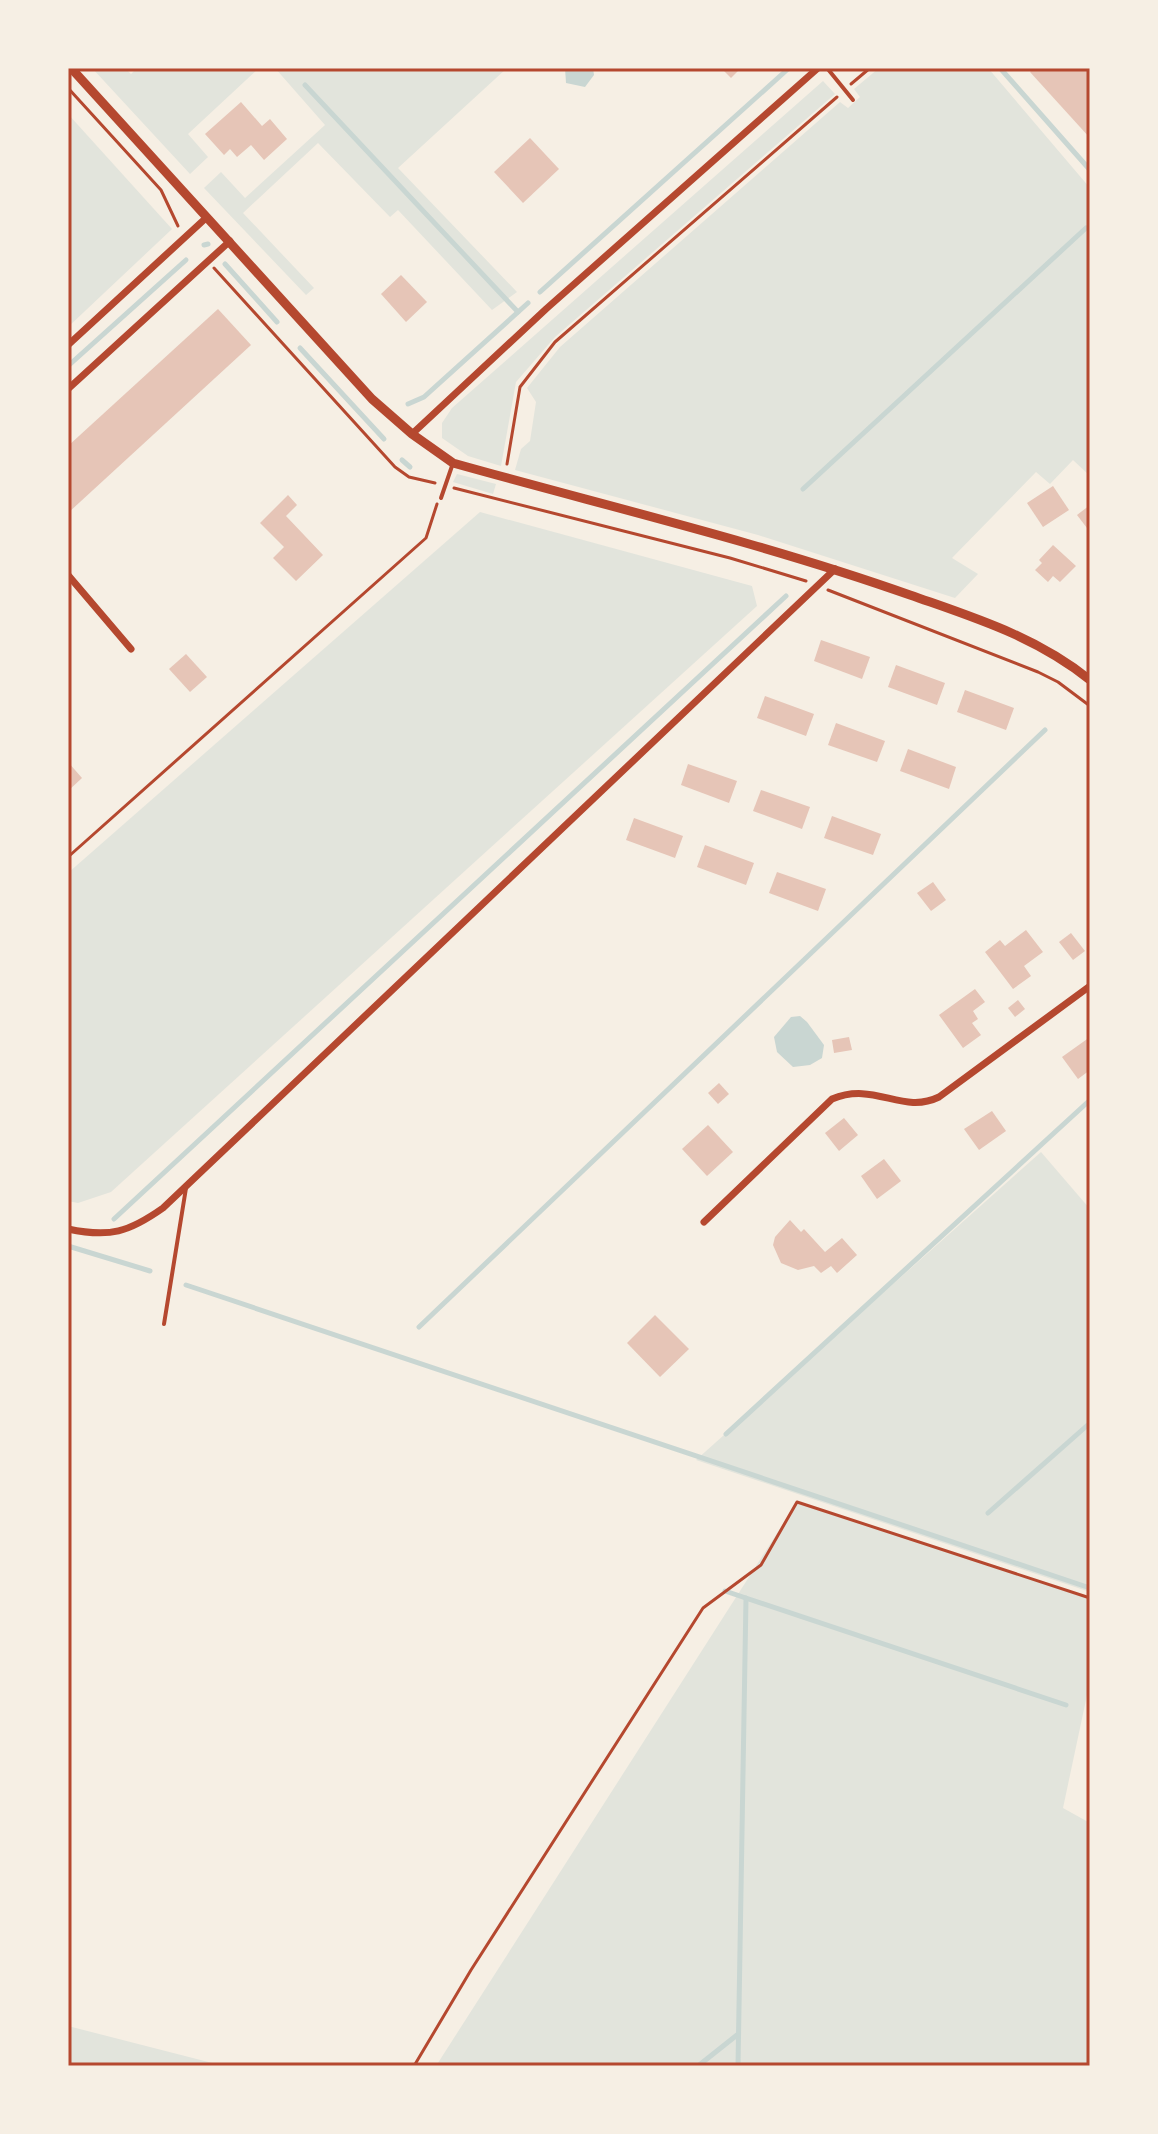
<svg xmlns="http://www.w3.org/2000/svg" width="1158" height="2134" font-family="Karla,sans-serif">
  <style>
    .green { fill: #e2e4dc }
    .water { fill: #c9d6d2 }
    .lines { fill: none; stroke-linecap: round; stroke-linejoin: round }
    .stream { stroke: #c9d6d2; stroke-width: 5 }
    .building { fill: #e6c5b7 }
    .path { stroke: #b5482f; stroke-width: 3 }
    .service { stroke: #b5482f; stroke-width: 4 }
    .minor { stroke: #b5482f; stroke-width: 7 }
    .tertiary { stroke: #b5482f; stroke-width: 9 }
    .neatline { fill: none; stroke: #b5482f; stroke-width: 3 }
  </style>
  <rect width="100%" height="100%" fill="#f6efe4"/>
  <g class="green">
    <polygon points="92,68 125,68 131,74 137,68 259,68 188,134 208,157 190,174"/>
    <polygon points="275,68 507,68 398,168 517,292 492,310 398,210 390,217 318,143 243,213 314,288 306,295 204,188 221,172 245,198 325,125"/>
    <polygon points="879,68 988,68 1090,188 1090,476 1073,460 1050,484 1036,472 952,558 978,574 955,598 758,535 515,470 521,449 530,441 536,402 527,388 560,347 840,102 848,108 860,97 854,89"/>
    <polygon points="823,81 835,94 555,337 516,382 501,466 468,456 442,438 442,423 452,408"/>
    <polygon points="68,114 172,229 68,327"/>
    <polygon points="457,474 496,484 493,494 453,482"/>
    <polygon points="480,512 752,586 757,606 111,1192 78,1203 68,1201 68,873"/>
    <polygon points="1041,1152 1090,1209 1090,1592 696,1460"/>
    <polygon points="797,1502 1090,1598 1090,1681 1063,1808 1090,1823 1090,2066 436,2066"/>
    <polygon points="68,2026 224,2066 68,2066"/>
  </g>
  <g class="water">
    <polygon points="565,68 593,68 594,75 585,87 566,83"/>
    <polygon points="800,1016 807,1022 824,1045 822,1058 810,1065 793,1067 777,1052 774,1037 791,1017"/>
  </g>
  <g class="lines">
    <g class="stream">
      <polyline points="1000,68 1090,170"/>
      <polyline points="305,85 518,312"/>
      <polyline points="204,245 208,244"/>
      <polyline points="225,264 277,322"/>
      <polyline points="540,292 789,68"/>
      <polyline points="300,348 384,439"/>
      <polyline points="68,366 186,260"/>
      <polyline points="408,404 424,397 528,303"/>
      <polyline points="402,460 410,467"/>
      <polyline points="803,489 1086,228"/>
      <polyline points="114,1219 786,596"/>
      <polyline points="68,1246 150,1271"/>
      <polyline points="186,1285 1090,1588"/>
      <polyline points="419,1327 1045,730"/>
      <polyline points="726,1434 1090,1100"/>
      <polyline points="988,1513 1090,1423"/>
      <polyline points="725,1591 1066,1705"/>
      <polyline points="698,2066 737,2035"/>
      <polyline points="738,2066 746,1598"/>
    </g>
  </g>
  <g class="building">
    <polygon points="721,68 741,68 731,78"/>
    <polygon points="1033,68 1084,68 1090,74 1090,138 1030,72"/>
    <polygon points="241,102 262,126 270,119 287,139 264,160 251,145 237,157 230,149 224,155 205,134"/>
    <polygon points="530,138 559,169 523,203 494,172"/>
    <polygon points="401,275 427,302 406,322 381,294"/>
    <polygon points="218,309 251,345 68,513 68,446"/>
    <polygon points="1053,486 1069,510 1043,527 1027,503"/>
    <polygon points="288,495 297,505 286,516 323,555 296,581 273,558 284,547 260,523"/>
    <polygon points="1090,505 1090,532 1077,515"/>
    <polygon points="1053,545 1076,566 1060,582 1053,576 1048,582 1035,570 1042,563 1039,560"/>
    <polygon points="821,640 870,657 862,679 814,661"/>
    <polygon points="186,654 207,677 190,692 169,669"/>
    <polygon points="896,665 945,683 937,705 888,687"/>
    <polygon points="965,690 1014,708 1006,730 957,712"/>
    <polygon points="765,696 814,714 806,736 757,718"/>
    <polygon points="836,723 885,741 877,762 828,745"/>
    <polygon points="908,749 956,767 949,789 900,771"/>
    <polygon points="68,762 82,778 68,791"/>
    <polygon points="688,764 737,781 729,803 681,785"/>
    <polygon points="761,790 810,807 802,829 753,811"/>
    <polygon points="832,816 881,834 873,855 824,838"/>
    <polygon points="634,818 683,836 675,858 626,840"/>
    <polygon points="705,845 754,863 746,885 697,867"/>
    <polygon points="777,872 826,889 818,911 769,893"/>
    <polygon points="933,882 946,900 931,911 917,893"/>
    <polygon points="1026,930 1043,952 1024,966 1031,976 1013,989 985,952 1000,940 1005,946"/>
    <polygon points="1071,933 1085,951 1073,960 1059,942"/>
    <polygon points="975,989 985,1002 973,1011 978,1019 972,1023 981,1035 963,1048 939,1015"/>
    <polygon points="1018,1000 1025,1009 1015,1017 1008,1008"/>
    <polygon points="849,1037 852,1050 834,1053 832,1040"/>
    <polygon points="1090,1037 1090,1070 1078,1079 1062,1057"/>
    <polygon points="719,1083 729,1094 718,1104 708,1093"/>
    <polygon points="992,1111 1006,1131 979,1150 964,1129"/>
    <polygon points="844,1118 858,1135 839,1151 825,1133"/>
    <polygon points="708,1125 733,1152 707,1176 682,1149"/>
    <polygon points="884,1159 901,1181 877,1199 861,1176"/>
    <polygon points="790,1220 801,1232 804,1229 825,1252 842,1238 857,1255 837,1273 831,1266 821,1273 814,1266 798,1270 781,1263 773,1245 775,1237"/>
    <polygon points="655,1315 689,1349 660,1377 627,1343"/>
  </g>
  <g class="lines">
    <g class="path">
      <polyline points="851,84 870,68"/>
      <polyline points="68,88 161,190 178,226"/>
      <polyline points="214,268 395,467 409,477 435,483"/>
      <polyline points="507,464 520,387 555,342 837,97"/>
      <polyline points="454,488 730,558 806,581"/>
      <polyline points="828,590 1038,672 1058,682 1090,706"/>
      <polyline points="68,857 426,538 437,504"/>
      <polyline points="414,2066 471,1970 703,1608 761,1565 797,1502 1090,1598"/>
    </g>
    <g class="service">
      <polyline points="827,68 853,100"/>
      <polyline points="441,498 452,466"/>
      <polyline points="164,1324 186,1188"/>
    </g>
    <g class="minor">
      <polyline points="68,345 207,217"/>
      <polyline points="68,389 230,241"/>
      <polyline points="412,434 546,309 818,68"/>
      <polyline points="68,575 131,649"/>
      <path d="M704 1222 832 1099C875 1081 902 1115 939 1097L1090 986"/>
      <path d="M68 1229C110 1238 129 1232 163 1208L835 569"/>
    </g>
    <path class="tertiary" d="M71 68 372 399 412 434 453 463C606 506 760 542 910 595 975 618 1035 636 1090 680"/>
  </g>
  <rect width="1158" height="2134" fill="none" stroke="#f6efe4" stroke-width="140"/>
  <rect x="70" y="70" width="1018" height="1994" class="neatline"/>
</svg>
